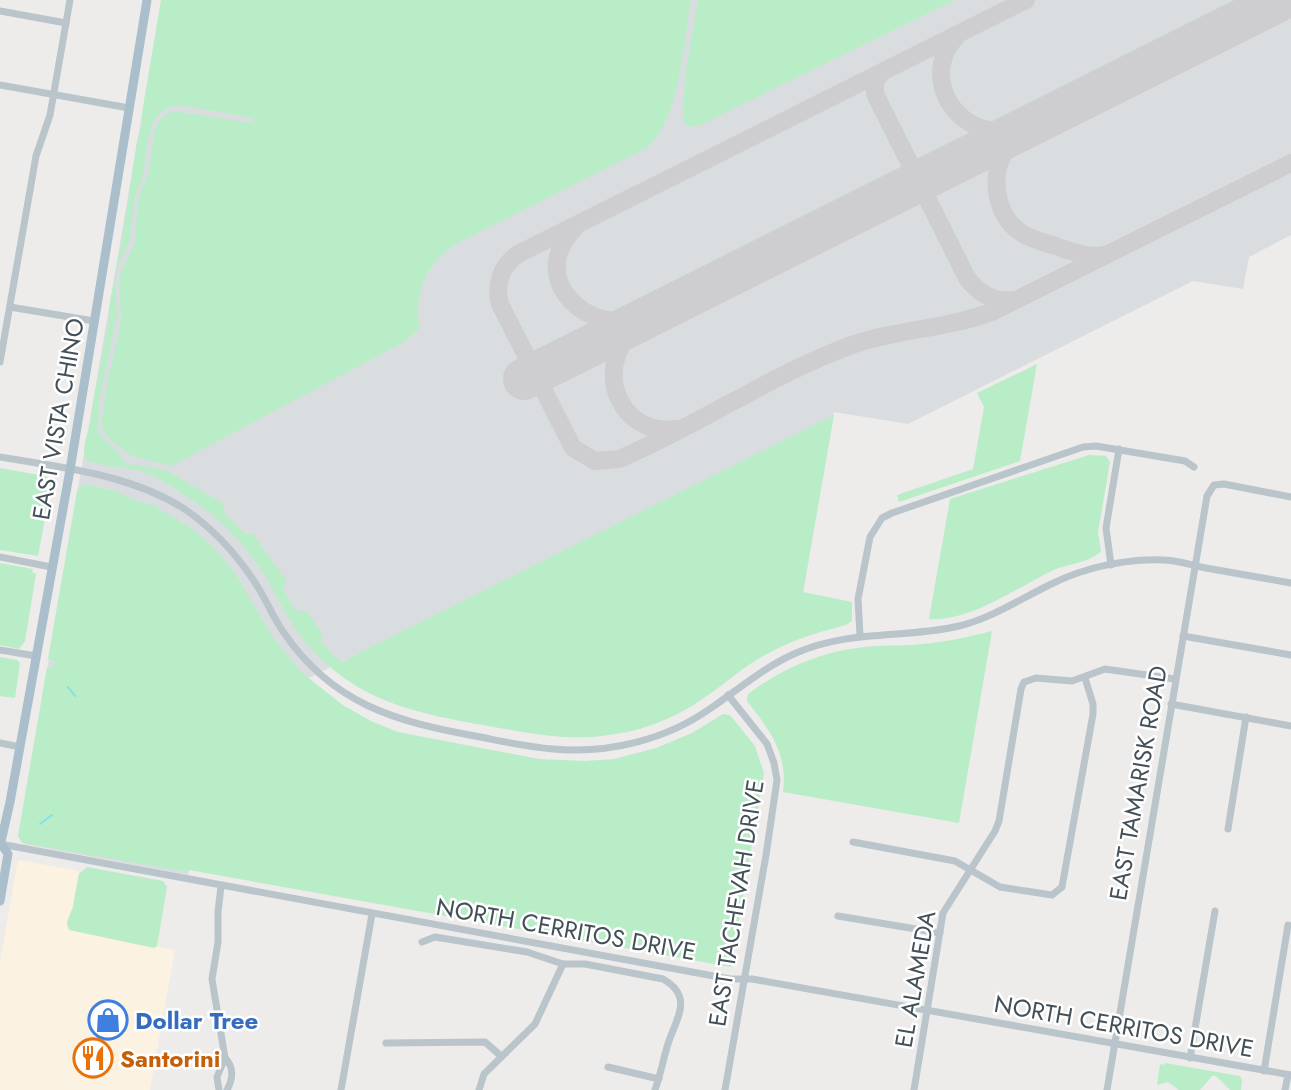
<svg xmlns="http://www.w3.org/2000/svg" width="1291" height="1090" font-family="Jost,sans-serif">
  <style>
    .commercial { fill: #fbf2e2 }
    .airport { fill: #dadde0 }
    .green { fill: #b8edc8 }
    .lines { fill: none; stroke-linecap: round; stroke-linejoin: round }
    .stream { stroke: #85deea; stroke-width: 2 }
    .taxiway { stroke: #ceced0; stroke-width: 18 }
    .runway { stroke: #ceced0; stroke-width: 42 }
    .minor { stroke: #b9c4cb; stroke-width: 7 }
    .major { stroke: #aabecb; stroke-width: 9 }
    .labels { text-anchor: middle; dominant-baseline: central; stroke-width: 5; stroke-linejoin: round; paint-order: stroke }
    .street-label { font-size: 24px; fill: #445058; stroke: #fff }
    .shop-label { font-size: 24px; font-weight: bold; fill: #366cbe; stroke: #fff; text-anchor: start }
    .food-label { font-size: 24px; font-weight: bold; fill: #c56008; stroke: #fff; text-anchor: start }
  </style>
  <rect width="100%" height="100%" fill="#eeebeb"/>
  <polygon class="commercial" points="18,860 79,871 72,908 66,923 68,929 175,950 150,1090 0,1090 0,962"/>
  <polygon class="airport" points="487,0 1291,0 1291,235 1249,257 1243,289 1193,281 908,424 834,412 803,593 565,550 263,701 220,694 188,875 24,844 24,838 19,834 145,97"/>
  <g class="green">
    <path d="M161 0H691C683 45 681 114 648 147L456 244C426 263 413 293 420 328L404 342 171 466 132 456 107 437 101 424 109 373 119 332 121 317 119 285 121 272 135 242 138 199 149 171 154 131 160 119 173 111 252 123 254 118 178 105 164 110 154 120 148 140 144 172 134 200 130 240 119 263 115 280 117 316 99 402 98 433 118 452 127 466 130 464 166 470 224 504 225 514 245 534H253L286 580 283 589 295 610 307 612 322 633 321 643 341 662 834 415 803 592 852 602V621L846 625C815 633 786 642 758 659 741 669 727 682 711 693 683 714 650 729 615 734 574 742 535 734 494 727 421 714 358 704 306 643 290 624 280 602 268 580 252 555 233 532 210 513 195 501 154 473 137 470 121 467 101 466 86 460 79 446 93 426 92 409L109 319 110 303 123 233 137 141 142 125V113Z"/>
    <polygon points="698,0 955,0 700,125 690,127 683,123 685,75"/>
    <polygon points="1037,364 1020,461 899,502 897,495 973,469 984,407 977,393"/>
    <path d="M1089 455 1106 456 1110 462 1098 532 1101 551C1091 562 1070 564 1056 569 1019 586 971 622 929 619L950 499Z"/>
    <polygon points="0,468 45,476 52,481 38,556 0,550"/>
    <polygon points="84,484 116,491 135,500 153,505 193,529 215,549 235,573 274,639 301,672 344,706 371,721 398,732 539,759 585,761 614,759 656,748 692,733 723,714 730,715 755,746 764,773 731,967 189,870 188,872 22,843 18,836 47,667 53,668 55,661 48,659 77,491"/>
    <polygon points="0,563 33,569 32,572 36,574 25,641 19,649 0,645"/>
    <path d="M992 631 959 823 783 792C788 754 770 730 747 701L748 694C780 670 817 653 857 648 875 645 893 646 912 645 938 643 966 638 992 631Z"/>
    <polygon points="0,657 17,660 20,663 15,698 0,696"/>
    <polygon points="87,867 163,881 167,887 157,946 154,948 69,930 67,922 73,907 79,874"/>
    <polygon points="1165,1063 1240,1076 1242,1080 1241,1090 1230,1090 1216,1076 1212,1076 1200,1090 1179,1090 1168,1082 1157,1085 1160,1064 1164,1065"/>
  </g>
  <g class="lines">
    <g class="stream">
      <polyline points="68,687 75,696"/>
      <polyline points="40,824 52,815"/>
    </g>
    <g class="taxiway">
      <path d="M1026 0 518 254C501 266 495 284 500 304L573 448 595 461 619 459C697 426 769 376 849 346 896 329 947 329 994 311L1291 163"/>
      <path d="M956 37C926 69 944 117 984 129 999 133 1014 130 1028 126"/>
      <path d="M881 73 875 82V94L967 278C979 294 993 302 1013 300"/>
      <path d="M1031 125C1021 133 1011 141 1004 153 990 178 996 215 1020 232 1030 239 1044 242 1055 246 1071 251 1086 258 1103 255"/>
      <path d="M574 229C526 278 587 338 645 317"/>
      <path d="M650 316C638 326 626 333 620 348 600 389 630 436 676 429"/>
    </g>
    <polyline class="runway" points="524,379 1281,0"/>
    <g class="minor">
      <polyline points="0,11 66,23"/>
      <polyline points="0,85 129,108"/>
      <polyline points="10,307 94,321"/>
      <polyline points="0,362 36,156 50,115 70,0"/>
      <path d="M0 457C63 468 131 474 186 510 216 531 240 558 259 589 268 604 274 619 284 633 333 704 394 721 475 736 501 741 527 747 553 749 608 754 666 740 711 708 739 689 764 667 796 653 851 629 904 639 959 626 1004 615 1040 584 1084 571 1108 563 1138 559 1163 560 1177 560 1191 565 1206 568 1234 573 1263 578 1291 583"/>
      <polyline points="0,557 51,567"/>
      <polyline points="1111,565 1106,528 1119,449"/>
      <polyline points="860,636 858,599 870,537 882,518 892,513 1083,447 1096,446 1185,461 1194,467"/>
      <polyline points="1183,636 1291,655"/>
      <polyline points="0,650 36,656"/>
      <polyline points="1171,704 1291,726"/>
      <polyline points="0,743 20,747"/>
      <polyline points="1228,829 1246,717"/>
      <polyline points="853,842 955,861 1000,887 1052,895 1062,887 1093,714 1093,704 1085,678"/>
      <polyline points="0,844 730,979 752,979 1291,1075"/>
      <path d="M221 886 218 912V942L212 979 225 1058C234 1067 233 1079 227 1090"/>
      <polyline points="838,916 940,933"/>
      <path d="M422 942 435 937 527 952 563 964H585L663 979C696 998 674 1021 667 1047 663 1061 660 1076 655 1090"/>
      <polyline points="386,1043 485,1042 501,1056"/>
      <polyline points="1190,1058 1215,911"/>
      <polyline points="608,1067 659,1079"/>
      <polyline points="1264,1071 1288,925"/>
      <polyline points="219,1090 217,1077 225,1058"/>
      <polyline points="341,1090 372,914"/>
      <polyline points="479,1090 484,1074 535,1024 563,964"/>
      <polyline points="725,1090 766,855 777,780 774,763 767,744 728,695"/>
      <polyline points="914,1090 943,913 995,831 999,821 1021,689 1024,682 1036,678 1072,681 1105,669 1175,679"/>
      <polyline points="1107,1090 1207,496 1214,485 1224,484 1291,497"/>
      <polyline points="1285,1090 1288,1075"/>
    </g>
    <g class="major">
      <polyline points="0,846 10,802 70,470 147,0"/>
      <polyline points="0,901 8,854 2,845"/>
    </g>
  </g>
  <defs>
    <g id="shop-ring" transform="scale(2.0125)"><circle r="9.5" fill="#fff" stroke="#3f7fe0" stroke-width="1.5"/><path d="M-5-2.5h2.3a2.7 3.5 0 0 1 5.4 0H5L5.5 6h-11ZM-1.5-2.5h3a1.5 2.3 0 0 0-3 0Z" fill="#3f7fe0"/></g>
    <g id="restaurant-ring" transform="scale(2.0125)"><circle r="9.5" fill="#fff" stroke="#e8710a" stroke-width="1.5"/><path d="M-5-6h1v4h1v-4h1v4h1v-4h1v5L-1.5 .5V6h-2V.5L-5-1ZM5-6V6H3V1.5H1.5Q1.5-4 5-6Z" fill="#e8710a"/></g>
  </defs>
  <g fill-rule="evenodd">
    <use href="#shop-ring" x="108" y="1020"/>
    <use href="#restaurant-ring" x="93" y="1058"/>
  </g>
  <g class="labels">
    <g class="street-label">
      <text transform="translate(58 419) rotate(-80)">EAST VISTA CHINO</text>
      <text transform="translate(1138 783) rotate(-80)">EAST TAMARISK ROAD</text>
      <text transform="translate(736 903) rotate(-81)">EAST TACHEVAH DRIVE</text>
      <text transform="translate(566 929) rotate(10)">NORTH CERRITOS DRIVE</text>
      <text transform="translate(915 979) rotate(-80)">EL ALAMEDA</text>
      <text transform="translate(1124 1026) rotate(10)">NORTH CERRITOS DRIVE</text>
    </g>
    <g class="shop-label">
      <text x="135" y="1020">Dollar Tree</text>
    </g>
    <g class="food-label">
      <text x="120" y="1058">Santorini</text>
    </g>
  </g>
</svg>
